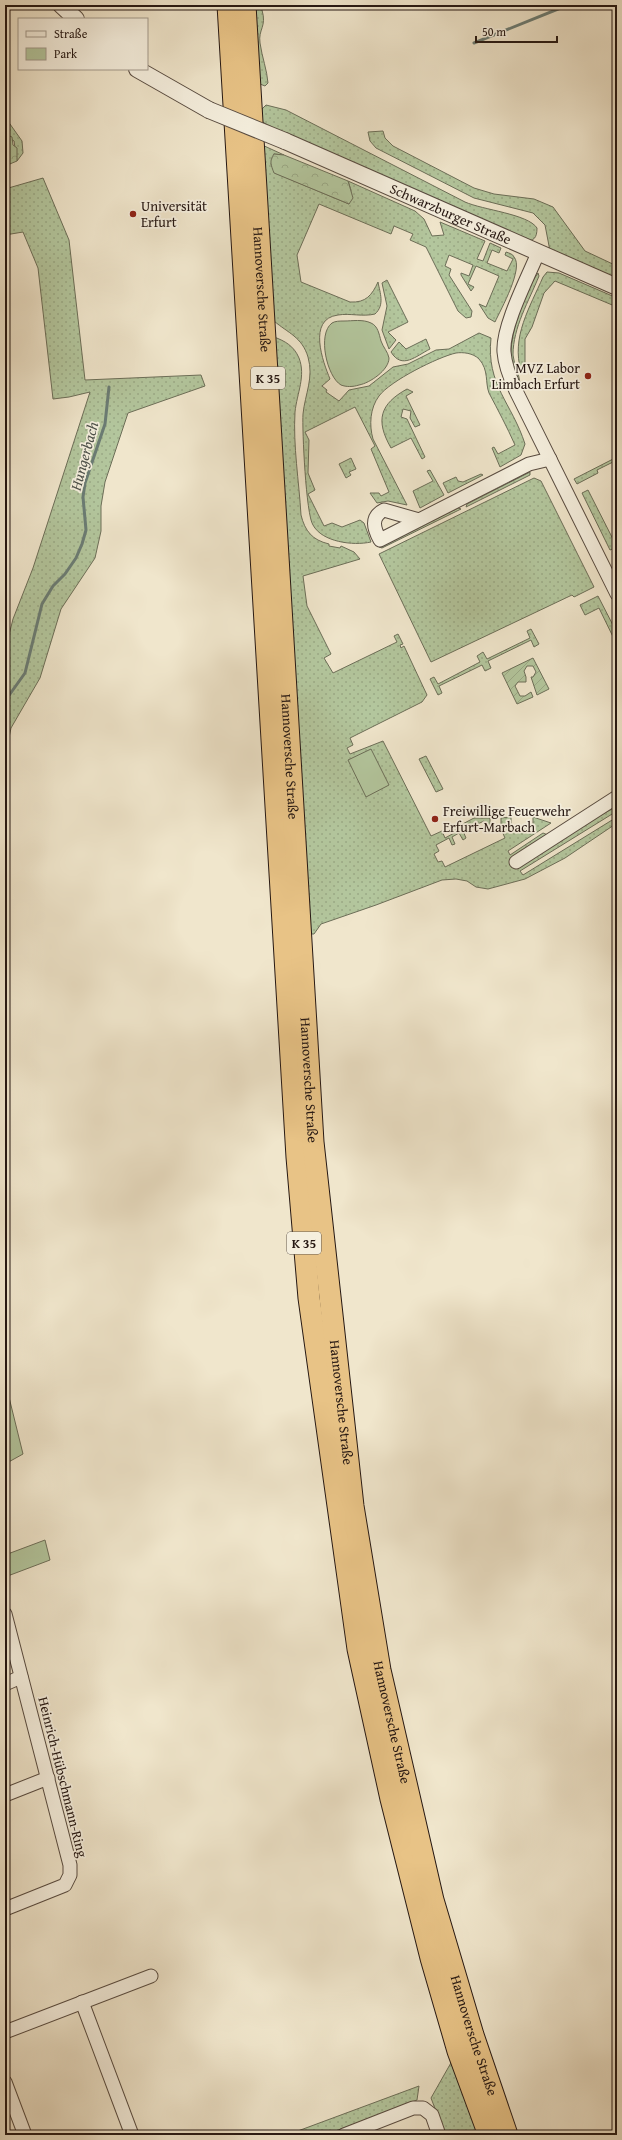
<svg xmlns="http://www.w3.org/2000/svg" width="622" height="2140" font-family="'Gentium Book Plus',serif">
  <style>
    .grass { fill: url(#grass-dots); stroke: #6c6e58 }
    .forest { fill: url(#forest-crowns); stroke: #6c6e58 }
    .park { fill: #b3c69d; stroke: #6c6e58 }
    .garden { fill: url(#garden-furrows); stroke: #6c6e58 }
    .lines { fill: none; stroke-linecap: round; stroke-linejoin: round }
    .stream { stroke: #6b7c74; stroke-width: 3 }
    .minor-casing { stroke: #584b40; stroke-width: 15 }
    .tertiary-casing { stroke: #584b40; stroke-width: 18 }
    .trunk-casing { stroke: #251712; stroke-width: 23 }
    .minor { stroke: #f5efde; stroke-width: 13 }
    .tertiary { stroke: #f5efde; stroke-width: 16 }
    .trunk { stroke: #e8c386; stroke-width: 21 }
    .tertiary-bridge-casing { stroke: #584b40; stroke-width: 18; stroke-linecap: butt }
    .tertiary-bridge { stroke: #f5efde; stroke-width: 16 }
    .poi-dot { fill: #8f2418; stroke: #f5efde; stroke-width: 1.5 }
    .labels { text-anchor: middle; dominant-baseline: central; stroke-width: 3.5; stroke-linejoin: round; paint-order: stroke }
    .shield { fill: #f5efde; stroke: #63584f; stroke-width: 1 }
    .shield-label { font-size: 13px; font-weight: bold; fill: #251712 }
    .poi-label { font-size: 14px; fill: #251712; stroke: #f5efde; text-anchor: start }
    .street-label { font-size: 14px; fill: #251712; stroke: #f5efde }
    .water-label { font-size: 15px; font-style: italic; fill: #4e524b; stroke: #f5efde }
  </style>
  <defs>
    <pattern id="grass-dots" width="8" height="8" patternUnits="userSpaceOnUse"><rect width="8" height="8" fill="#b3c69d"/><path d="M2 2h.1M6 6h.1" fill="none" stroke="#9aa986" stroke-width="1.8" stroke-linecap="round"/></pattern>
    <pattern id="forest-crowns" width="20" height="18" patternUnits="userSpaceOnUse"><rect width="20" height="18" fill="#b3c69d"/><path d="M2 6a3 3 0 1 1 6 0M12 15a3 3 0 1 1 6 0" fill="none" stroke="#9aa986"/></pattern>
    <pattern id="garden-furrows" width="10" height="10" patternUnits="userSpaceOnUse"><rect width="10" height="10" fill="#b3c69d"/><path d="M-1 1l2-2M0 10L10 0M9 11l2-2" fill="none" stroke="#9aa986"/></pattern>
  </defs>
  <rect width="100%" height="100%" fill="#f0e6cc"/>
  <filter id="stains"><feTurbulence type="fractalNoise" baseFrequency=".005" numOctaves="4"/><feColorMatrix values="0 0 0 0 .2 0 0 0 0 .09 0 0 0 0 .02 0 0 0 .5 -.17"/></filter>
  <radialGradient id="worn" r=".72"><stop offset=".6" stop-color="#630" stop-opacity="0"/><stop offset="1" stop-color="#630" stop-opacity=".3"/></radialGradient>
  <g class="grass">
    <path d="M256 9 262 10C267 27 258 29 260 43 262 57 267 70 268 83L265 86 260 84 258 79 252 12Z"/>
    <path d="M266 105 286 110 465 202C483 210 528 214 537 228 537 238 534 241 525 241L282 133 261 121 260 111Z"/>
    <polygon points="5,117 22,141 23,153 17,161 14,141 5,134"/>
    <polygon points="383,131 385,138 393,146 474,188 494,194 534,199 553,207 585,251 617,266 617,280 550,251 545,225 533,213 474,198 376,148 370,141 368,132"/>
    <path d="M260 144 284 155 274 154 271 164 275 173 349 204 351 190 348 181 415 211 424 219 432 236 444 235 440 222 485 241 477 259 483 261 490 243 501 248 499 253 492 250 487 263 507 271 513 259 505 255 506 252C509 253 513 254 514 257 524 268 501 309 495 322L488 318 479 304 486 307 499 276 476 266 468 284 474 287 471 291 461 275V273L469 276 473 265 449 255 445 266 451 269 449 275 472 311 471 317 466 318 458 311 426 247 410 240 413 234 394 226 391 234 319 204 297 255 301 282 350 302C366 303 372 295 378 282 380 293 385 305 375 314 363 317 350 313 338 315 307 319 323 362 330 379L322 386 327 390 326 392 339 401 349 390 369 386 393 367 408 364 436 350 449 349 479 333 491 338C486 385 512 403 525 444L521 455 500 467 492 448 494 447 498 454 515 445C507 427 498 410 489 393 485 383 489 370 479 359 473 353 463 352 456 353 438 357 390 381 379 396 370 408 369 425 373 439L407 505 388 501 377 503 370 493H379L381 496 389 492 371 449 375 446 355 407 305 432 309 440 308 473 315 490 308 494 324 526 332 523 342 527 360 520 364 523 371 542C353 546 322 542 313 525 306 515 302 429 303 414 305 394 314 378 308 357 302 337 288 333 274 321Z"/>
    <polygon points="43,178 69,240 85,380 201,375 205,386 128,413 105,482 101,506 101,531 95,558 61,609 40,678 11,728 5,757 5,651 13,619 33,568 90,392 69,397 53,399 38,268 23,232 5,235 5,189"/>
    <path d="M547 272 559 273 617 298V307L555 281 544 293 532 327 525 339V368L521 371C511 337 530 307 543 277Z"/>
    <path d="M538 273 539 276C529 301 513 327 513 355 514 365 519 373 520 383 497 362 523 293 538 273Z"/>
    <polygon points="387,280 408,322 388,332 396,340 389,349 382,330 387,306 382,283"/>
    <path d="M274 337C285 341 294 346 299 358 306 376 297 393 295 412 293 446 299 481 301 515 305 531 312 540 329 544V546L340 548 341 546 354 552 360 559 303 576 307 606 331 654 324 658 333 673 397 642 394 636 398 634 403 644 400 645 401 648 404 646 427 695 422 702 350 738 353 745 347 748 350 754 383 741 431 836 442 831 445 838 456 832 455 828 474 818H490V826L488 827 484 821 463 831 466 838 463 840 459 833 452 837 455 844 452 845 449 838 436 845 439 851 434 854 438 862 442 861 445 867 505 838 501 829V818L511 817V826H533V817L551 823 508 851 510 855 543 833 548 835 585 824 617 806V811L520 871 523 875 617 817V823L565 858 525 879 488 889 476 887 467 881 456 879 442 880 376 905 321 924 314 934H308Z"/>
    <path d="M426 339 430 349C416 356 402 370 391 352L399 342 406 349Z"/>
    <path d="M407 389 413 392 406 396 420 425 415 427 410 418 411 411 403 409 401 417 407 419 425 457 422 459 411 438 391 448C375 420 380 404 407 389Z"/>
    <polygon points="617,457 617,460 597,470 598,473 577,484 574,479"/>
    <polygon points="351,458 356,469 349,472 351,475 346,478 339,464"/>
    <polygon points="430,470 444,495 420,508 413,491 433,481 427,471"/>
    <polygon points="530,472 530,475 466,507 467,504"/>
    <polygon points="481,474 483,475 448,493 443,483 456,477 458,481 463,482"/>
    <polygon points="534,478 541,481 594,587 574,597 572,595 431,662 379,554"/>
    <polygon points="588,490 617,547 610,550 582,493"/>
    <polygon points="458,508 461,509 382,548 379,547"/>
    <polygon points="598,596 617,633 617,645 599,608 585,615 580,605"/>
    <polygon points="531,629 539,644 534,647 531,640 488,661 491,668 485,671 482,665 439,686 442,693 438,695 430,679 434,677 438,684 480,662 477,656 483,652 487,659 530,638 527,631"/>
    <polygon points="426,756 443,789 436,792 419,759"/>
    <polygon points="452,2061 463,2095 469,2100 482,2135 445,2135 431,2098"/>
    <polygon points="419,2086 417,2100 325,2135 287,2135"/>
  </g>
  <g class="forest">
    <polygon points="5,134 12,137 13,145 17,148 17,161 5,166"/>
    <path d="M274 154 284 155 348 181 353 198 349 204 274 173C271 165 269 161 274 154Z"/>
  </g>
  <g class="park">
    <path d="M344 321C352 321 363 319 371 323 378 326 379 334 381 341 383 347 388 352 389 358 389 370 370 383 359 385 353 387 346 387 341 385 327 377 317 334 332 323 335 321 340 321 344 321Z"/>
    <polygon points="371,749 389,785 366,797 348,760"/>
    <polygon points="5,1381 23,1454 5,1464"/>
    <polygon points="45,1540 50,1560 5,1577 5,1555"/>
  </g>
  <polygon class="garden" points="533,658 549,689 537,695 531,677 533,677 536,672 533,666 527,666 524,671 526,677 526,682 518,682 515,686 520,696 525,696 531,692 533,697 517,704 502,673"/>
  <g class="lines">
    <g class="stream">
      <polyline points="474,43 568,5"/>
      <polyline points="5,701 25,673 42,604 53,586 65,574 76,558 82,544 86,530 83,497 85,483 105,424 109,387"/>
    </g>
    <g class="minor-casing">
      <g id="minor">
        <path d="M538 253C528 277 502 327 504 352 505 366 510 378 516 391L617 594"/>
        <path d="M419 520 384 510C370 517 374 529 380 540L529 464 550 459"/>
        <polyline points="516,862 617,797"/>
        <polyline points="5,1614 70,1865 70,1875 65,1885 5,1909"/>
        <polyline points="5,1684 21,1677"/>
        <polyline points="5,1795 48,1778"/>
        <polyline points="82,2002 132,2135"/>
        <polyline points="5,2032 151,1976"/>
        <polyline points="5,2082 25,2135"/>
        <polyline points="344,2135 413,2108 423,2108 432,2115 439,2135"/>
      </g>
    </g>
    <g class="tertiary-casing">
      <g id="tertiary">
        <polyline points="61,5 76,19"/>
        <polyline points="137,69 209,110"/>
        <path id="s1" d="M285 141 617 287"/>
      </g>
    </g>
    <g class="trunk-casing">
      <g id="trunk">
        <polyline points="228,5 297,1157 309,1298 358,1649 391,1799 431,1958 458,2051 489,2135"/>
        <path id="s2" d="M245 5 313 1142 353 1506 380 1670 433 1900 473 2035 507 2135"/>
      </g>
    </g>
    <use href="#minor" class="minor"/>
    <use href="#tertiary" class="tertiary"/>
    <use href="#trunk" class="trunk"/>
    <g class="tertiary-bridge-casing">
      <polyline id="tertiary-bridge" points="209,110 285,141"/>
    </g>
    <use href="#tertiary-bridge" class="tertiary-bridge"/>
  </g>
  <g class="poi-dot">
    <circle cx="133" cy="214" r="4"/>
    <circle cx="588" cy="376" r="4"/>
    <circle cx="435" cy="819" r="4"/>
  </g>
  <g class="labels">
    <g class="shield">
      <rect x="251" y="367" width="34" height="22" rx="3"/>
      <rect x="287" y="1232" width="34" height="22" rx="3"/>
    </g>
    <g class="shield-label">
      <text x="268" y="378">K 35</text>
      <text x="304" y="1243">K 35</text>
    </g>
    <g class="poi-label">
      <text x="141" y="206">Universität<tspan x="141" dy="16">Erfurt</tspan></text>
      <text x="580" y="368" text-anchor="end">MVZ Labor<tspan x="580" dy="16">Limbach Erfurt</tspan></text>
      <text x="443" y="811">Freiwillige Feuerwehr<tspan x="443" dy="16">Erfurt-Marbach</tspan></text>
    </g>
    <g class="street-label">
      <text stroke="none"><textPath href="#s1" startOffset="181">Schwarzburger Straße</textPath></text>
      <text stroke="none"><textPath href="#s2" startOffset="285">Hannoversche Straße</textPath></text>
      <text stroke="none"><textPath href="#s2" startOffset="753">Hannoversche Straße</textPath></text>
      <text stroke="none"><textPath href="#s2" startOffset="1077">Hannoversche Straße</textPath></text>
      <text stroke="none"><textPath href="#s2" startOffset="1401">Hannoversche Straße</textPath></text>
      <text stroke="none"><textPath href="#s2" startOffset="1725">Hannoversche Straße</textPath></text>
      <text transform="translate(63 1777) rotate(76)">Heinrich-Hübschmann-Ring</text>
      <text stroke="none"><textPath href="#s2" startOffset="2049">Hannoversche Straße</textPath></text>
    </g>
    <g class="water-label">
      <text transform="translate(84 456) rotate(-75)">Hungerbach</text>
    </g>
  </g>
  <rect width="622" height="2140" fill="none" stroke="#f0e6cc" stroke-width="20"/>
  <rect x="6" y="6" width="610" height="2128" fill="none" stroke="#251712" stroke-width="2"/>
  <rect x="10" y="10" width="602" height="2120" fill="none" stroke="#251712"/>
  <rect x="18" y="18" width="130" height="52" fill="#f5efde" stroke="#a2998c"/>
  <rect x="26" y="31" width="20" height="6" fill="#f5efde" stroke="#a2998c"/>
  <text x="54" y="38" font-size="12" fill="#251712">Straße</text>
  <rect x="26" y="48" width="20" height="12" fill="#b3c69d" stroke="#a2998c"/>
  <text x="54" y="58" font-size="12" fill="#251712">Park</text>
  <path d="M476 36v6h81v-6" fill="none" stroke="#251712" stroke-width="2"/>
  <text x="482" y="36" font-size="12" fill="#251712" stroke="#f5efde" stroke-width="3" paint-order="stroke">50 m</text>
  <rect width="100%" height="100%" filter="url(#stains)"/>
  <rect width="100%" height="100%" fill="url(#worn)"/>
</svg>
